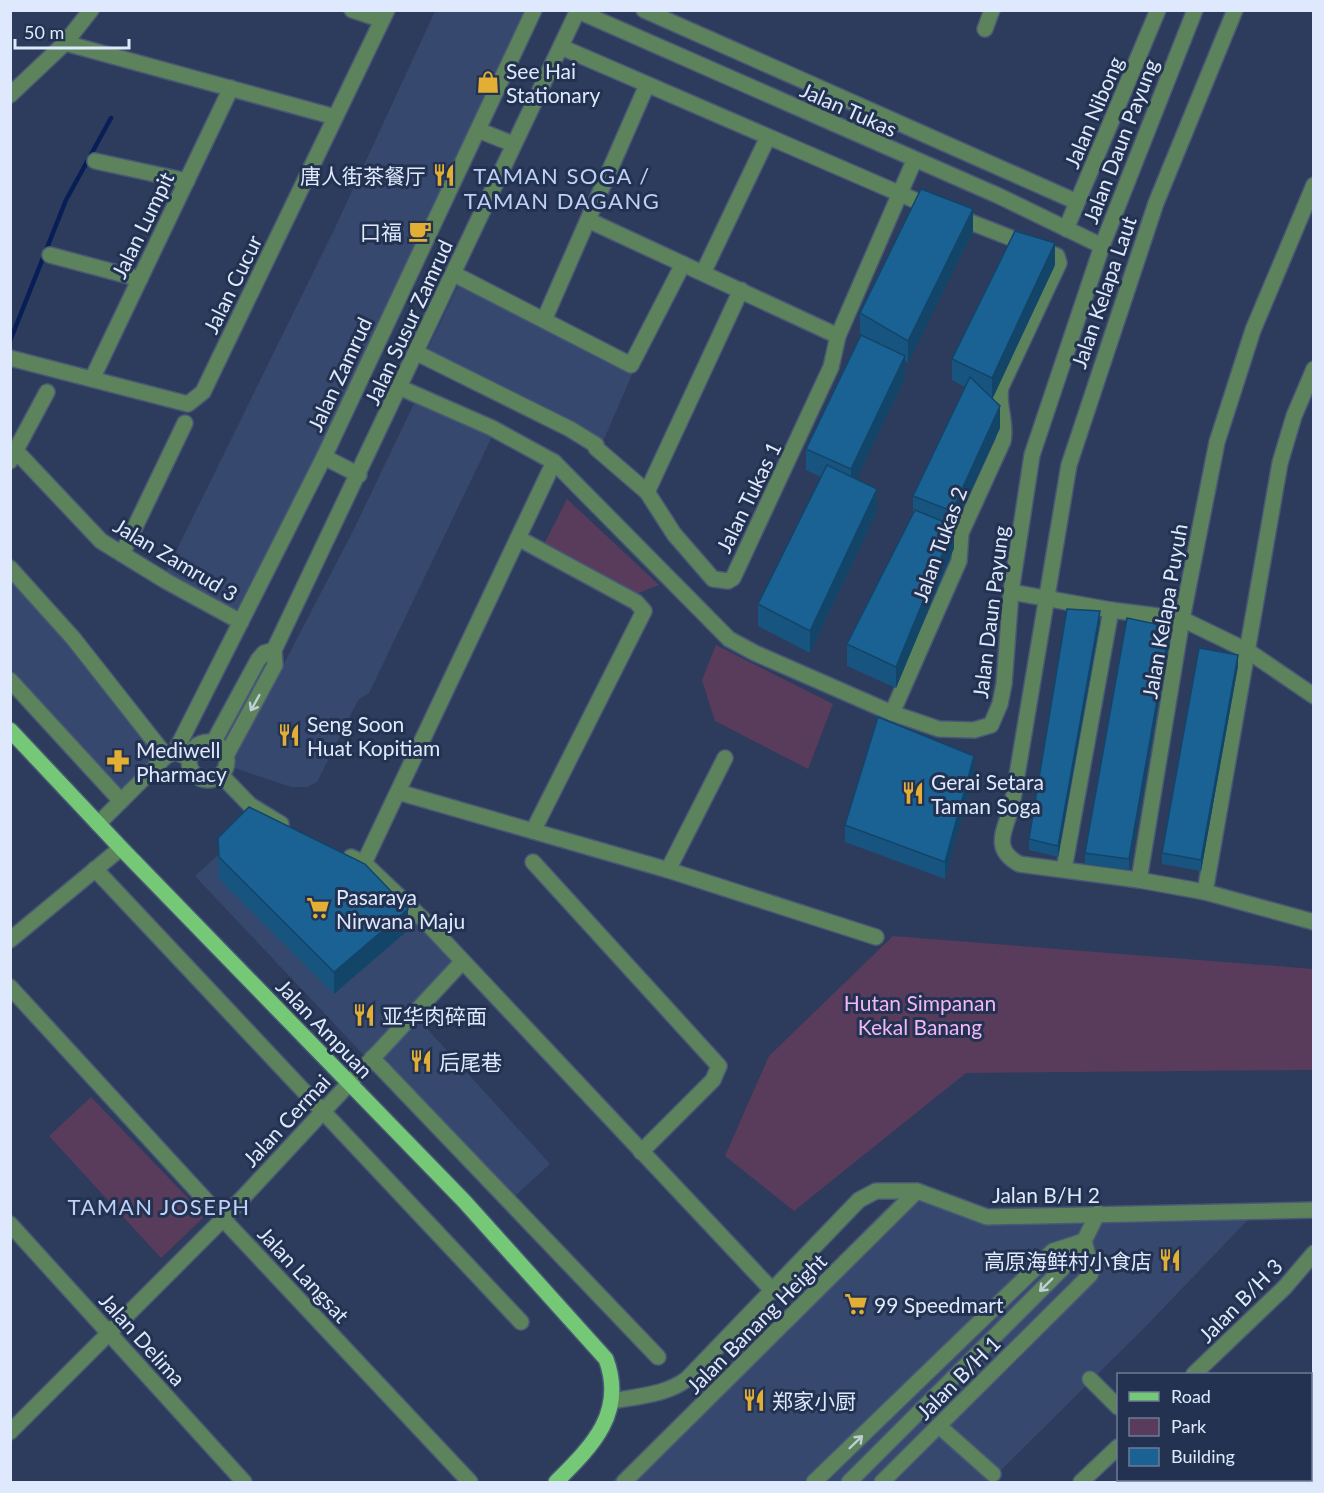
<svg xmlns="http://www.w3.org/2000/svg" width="1324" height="1493" font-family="Lato,'Noto Sans SC',sans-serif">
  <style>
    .built { fill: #36486d }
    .green { fill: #593b5b }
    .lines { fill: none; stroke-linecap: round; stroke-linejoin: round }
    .stream { stroke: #081e56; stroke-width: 4.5 }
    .minor-casing { stroke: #495876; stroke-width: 18 }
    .major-casing { stroke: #495876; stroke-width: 18 }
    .minor { stroke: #5c835c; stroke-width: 15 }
    .major { stroke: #75c876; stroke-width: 15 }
    .wall { fill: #17547f }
    .shaded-wall { fill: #134568 }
    .building { fill: #1b6294; stroke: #134568; stroke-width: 1.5 }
    .oneway { stroke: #bed0d5 }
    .labels { text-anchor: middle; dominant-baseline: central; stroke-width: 6; stroke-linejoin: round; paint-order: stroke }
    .poi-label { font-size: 21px; fill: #dfe9fd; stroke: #233250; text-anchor: start }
    .street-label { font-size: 21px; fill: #dfe9fd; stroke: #233250 }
    .park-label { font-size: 21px; fill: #f3b7f7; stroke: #233250 }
    .neighbourhood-label { font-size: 22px; letter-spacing: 1.5px; fill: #bdd1f8; stroke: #233250 }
  </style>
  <rect width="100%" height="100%" fill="#2d3c5c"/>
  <g class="built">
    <polygon points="435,11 540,11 244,630 160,584 334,230"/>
    <polygon points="464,273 637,363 601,446 422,361"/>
    <polygon points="421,389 499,422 369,693 358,700 317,782 307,787 291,787 235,768 236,756 353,531"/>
    <polygon points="10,559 73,630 167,747 171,764 123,810 11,687"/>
    <polygon points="258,818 361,869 455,962 410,1010 550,1164 505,1205 195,876"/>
    <polygon points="915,1186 990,1212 1262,1205 1150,1322 989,1482 611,1482"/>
  </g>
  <g class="green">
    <polygon points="567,499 659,585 636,594 543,546"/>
    <polygon points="716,645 833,704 808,769 715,721 702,680"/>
    <polygon points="893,936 1313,969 1313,1070 966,1073 794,1211 725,1156 769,1056"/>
    <polygon points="91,1097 205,1216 161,1258 49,1136"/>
  </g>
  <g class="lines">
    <polyline class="stream" points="10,341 66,200 111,118"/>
    <g class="minor-casing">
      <g id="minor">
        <polyline points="352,10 382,20"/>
        <polyline points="644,10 1077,202"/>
        <polyline points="578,11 999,196 1102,246"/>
        <polyline points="985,29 992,10"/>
        <polyline points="65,43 335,117"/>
        <polyline points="561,47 933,208"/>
        <polyline points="10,95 65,43 91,10"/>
        <polyline points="478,130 513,144"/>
        <polyline points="95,161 187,181"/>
        <polyline points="1314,185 1253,330 1217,442 1182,619 1139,880 1205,892 1314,922"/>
        <polyline points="588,220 838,336"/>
        <polyline points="1066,229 1158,10"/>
        <polyline points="50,255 140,279"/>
        <polyline points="703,273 768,137"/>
        <polyline points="454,274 631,365 683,264"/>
        <polyline points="544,320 647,85"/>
        <polyline points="417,353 570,429 596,445 596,448 647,492 674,534 713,579 728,581 733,578 831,367 838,336 914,161"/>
        <polyline points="10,358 188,404 203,392 387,10"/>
        <polyline points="92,379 231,88"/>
        <polyline points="401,388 492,428 554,462 729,639 755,653 892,713 939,729 974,730 991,725 1000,704 1004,684 1011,592 1032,455 1102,246 1195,10"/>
        <polyline points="16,451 101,541 166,581 241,622"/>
        <polyline points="324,457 359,475"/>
        <polyline points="10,461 47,392"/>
        <polyline points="647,492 741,290"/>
        <polyline points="518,538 636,602 644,611 533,831"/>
        <polyline points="122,554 185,423"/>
        <polyline points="10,568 73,638 166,756"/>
        <polyline points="1011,592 1111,610 1182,619 1248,651 1314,696"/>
        <polyline points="274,650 578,10"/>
        <polyline points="10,680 121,801"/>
        <path d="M892 713 959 561 961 533 1003 441C1007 422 997 405 1001 387L1059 263 1057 256 955 216"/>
        <circle cx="208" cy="761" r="19"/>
        <polyline points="213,743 258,660 264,653 274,650"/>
        <polyline points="175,752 324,457 534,10"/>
        <polyline points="226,756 275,665 274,650"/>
        <polyline points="221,775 250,805 281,824"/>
        <polyline points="398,792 668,870 876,937"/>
        <polyline points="98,824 166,756 175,752 190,758"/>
        <polyline points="351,857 364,863 427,923 772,1290"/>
        <polyline points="533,862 719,1066 713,1080 641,1152"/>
        <polyline points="364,863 554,462"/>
        <polyline points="95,869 521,1322"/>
        <polyline points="1064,869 1111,610"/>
        <polyline points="668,870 725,758"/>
        <path d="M1139 880 1019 864C991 848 1005 831 1012 805L1069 465 1156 203 1235 10"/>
        <polyline points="1205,892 1280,463 1294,416 1314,369"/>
        <polyline points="10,940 121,848"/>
        <polyline points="10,987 223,1219 470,1482"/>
        <polyline points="372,1058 658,1357"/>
        <polyline points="10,1224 244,1482"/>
        <polyline points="1194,1374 1285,1287 1314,1253"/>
        <polyline points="1090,1379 1118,1407"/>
        <path d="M613 1401C638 1396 666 1395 687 1379L859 1200 876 1191H917L987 1217 1314 1210"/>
        <polyline points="939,1426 993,1474"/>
        <polyline points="10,1432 223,1219 462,962"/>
        <polyline points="1310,1472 1314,1469"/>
        <polyline points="624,1482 917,1191"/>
        <polyline points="814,1482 1053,1251 1084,1241"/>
        <polyline points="849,1482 1061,1270 1084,1241 1098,1213"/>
        <polyline points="882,1482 1090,1275 1092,1270 1084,1241"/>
        <polyline points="1081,1482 1118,1447"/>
        <polyline points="1300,1482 1303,1480"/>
      </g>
    </g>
    <g class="major-casing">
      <path id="major" d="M10 730 121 848 464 1201 606 1359C626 1413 592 1446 556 1482"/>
    </g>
    <use href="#minor" class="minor"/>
    <use href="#major" class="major"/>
  </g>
  <g class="wall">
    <polygon points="973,231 908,363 905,361 905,378 856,479 877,511 810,653 758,626 758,604 821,477 806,470 806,449 861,336 860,335 860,313"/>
    <polygon points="1055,265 992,398 1000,428 954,528 954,548 896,688 847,666 847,644 913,513 913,496 965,387 952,380 952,359"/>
    <polygon points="1100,622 1058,857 1029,850 1029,839"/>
    <polygon points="1170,638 1129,870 1085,864 1085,853"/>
    <polygon points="1238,666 1201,871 1162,864 1162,853"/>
    <polygon points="974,773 945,879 845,842 845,825"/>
    <polygon points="218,838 408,930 334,994 219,879 218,860"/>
  </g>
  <g class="shaded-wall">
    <polygon points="973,209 973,231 908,363 908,341"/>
    <polygon points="1055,243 1055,265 992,400 992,378"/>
    <polygon points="905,356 905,378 851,490 851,469"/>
    <polygon points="1000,406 1000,428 954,528 954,548 896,688 896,667 952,532 952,511"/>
    <polygon points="877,489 877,511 810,653 810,631"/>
    <polygon points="1100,611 1100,622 1058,857 1058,846"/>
    <polygon points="1170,627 1170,638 1129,870 1129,859"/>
    <polygon points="1238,655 1238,666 1201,871 1201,860"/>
    <polygon points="974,756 974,773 945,879 945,862"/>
    <polygon points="408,909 408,930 334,994 334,972"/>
  </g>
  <g class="building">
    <polygon points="921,189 973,209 908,341 860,313"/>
    <polygon points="1015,231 1055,243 992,378 952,359"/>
    <polygon points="861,335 905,356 851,469 806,449"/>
    <polygon points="970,377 1000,406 952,511 913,496"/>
    <polygon points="827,465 877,489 810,631 758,604"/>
    <polygon points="915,510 954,526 896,667 847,644"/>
    <polygon points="1067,609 1100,611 1058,846 1029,839"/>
    <polygon points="1127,618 1170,627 1129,859 1085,853"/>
    <polygon points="1199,648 1238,655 1201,860 1162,853"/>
    <polygon points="878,717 974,756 945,862 845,825"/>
    <polygon points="249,807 365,864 408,909 334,972 219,857 218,838"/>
  </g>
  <defs><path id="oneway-shaft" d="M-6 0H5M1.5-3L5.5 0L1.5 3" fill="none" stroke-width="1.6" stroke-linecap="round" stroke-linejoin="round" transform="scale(1.5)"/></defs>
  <g class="oneway">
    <use href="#oneway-shaft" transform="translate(255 703) rotate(119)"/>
    <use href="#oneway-shaft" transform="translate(1046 1285) rotate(135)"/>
    <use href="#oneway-shaft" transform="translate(856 1442) rotate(-44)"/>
  </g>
  <defs>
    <g id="shop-bare" transform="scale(1.8)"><path d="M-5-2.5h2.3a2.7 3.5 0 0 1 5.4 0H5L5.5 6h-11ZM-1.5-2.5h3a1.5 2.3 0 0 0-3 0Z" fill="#e2ae34" stroke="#233250" stroke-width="2.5" paint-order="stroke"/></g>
    <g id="restaurant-bare" transform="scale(1.8)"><path d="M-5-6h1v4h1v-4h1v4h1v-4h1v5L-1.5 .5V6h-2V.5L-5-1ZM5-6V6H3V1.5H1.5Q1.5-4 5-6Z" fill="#e2ae34" stroke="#233250" stroke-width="2.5" paint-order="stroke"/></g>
    <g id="cafe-bare" transform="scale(1.8)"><path d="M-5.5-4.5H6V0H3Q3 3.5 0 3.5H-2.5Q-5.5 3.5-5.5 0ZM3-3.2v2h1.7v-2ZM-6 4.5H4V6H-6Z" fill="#e2ae34" stroke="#233250" stroke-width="2.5" paint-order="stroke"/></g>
    <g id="pharmacy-bare" transform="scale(1.8)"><path d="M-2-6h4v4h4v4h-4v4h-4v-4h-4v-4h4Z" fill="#e2ae34" stroke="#233250" stroke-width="2.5" paint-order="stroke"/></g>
    <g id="supermarket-bare" transform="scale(1.8)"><path d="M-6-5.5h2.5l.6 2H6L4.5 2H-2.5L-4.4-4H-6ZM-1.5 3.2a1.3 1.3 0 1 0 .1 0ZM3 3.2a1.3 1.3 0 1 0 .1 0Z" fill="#e2ae34" stroke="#233250" stroke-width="2.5" paint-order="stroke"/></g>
  </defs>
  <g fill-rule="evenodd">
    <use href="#shop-bare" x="488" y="82"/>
    <use href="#restaurant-bare" x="444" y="175"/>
    <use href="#cafe-bare" x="420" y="231"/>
    <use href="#restaurant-bare" x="289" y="735"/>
    <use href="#pharmacy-bare" x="118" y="761"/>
    <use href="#restaurant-bare" x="913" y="793"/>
    <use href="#supermarket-bare" x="318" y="908"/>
    <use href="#restaurant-bare" x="364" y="1015"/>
    <use href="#restaurant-bare" x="421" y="1061"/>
    <use href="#restaurant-bare" x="1170" y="1260"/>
    <use href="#supermarket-bare" x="856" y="1304"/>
    <use href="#restaurant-bare" x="754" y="1400"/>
  </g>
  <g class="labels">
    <g class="poi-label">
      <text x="506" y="70">See Hai<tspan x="506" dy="24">Stationary</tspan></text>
      <text x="426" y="175" text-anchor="end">唐人街茶餐厅</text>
      <text x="402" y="231" text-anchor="end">口福</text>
      <text x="307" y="723">Seng Soon<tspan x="307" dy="24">Huat Kopitiam</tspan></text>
      <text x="136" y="749">Mediwell<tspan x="136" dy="24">Pharmacy</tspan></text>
      <text x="931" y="781">Gerai Setara<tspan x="931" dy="24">Taman Soga</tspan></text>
      <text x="336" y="896">Pasaraya<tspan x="336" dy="24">Nirwana Maju</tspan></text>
      <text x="382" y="1015">亚华肉碎面</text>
      <text x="439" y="1061">后尾巷</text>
      <text x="1152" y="1260" text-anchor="end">高原海鲜村小食店</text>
      <text x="874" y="1304">99 Speedmart</text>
      <text x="772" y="1400">郑家小厨</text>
    </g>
    <g class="street-label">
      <text transform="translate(849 109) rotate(24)">Jalan Tukas</text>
      <text transform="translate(1093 112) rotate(-67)">Jalan Nibong</text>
      <text transform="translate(1120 141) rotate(-69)">Jalan Daun Payung</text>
      <text transform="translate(142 225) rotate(-64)">Jalan Lumpit</text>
      <text transform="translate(232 284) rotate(-64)">Jalan Cucur</text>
      <text transform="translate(1103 292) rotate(-71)">Jalan Kelapa Laut</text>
      <text transform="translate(408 322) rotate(-65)">Jalan Susur Zamrud</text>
      <text transform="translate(339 374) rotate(-65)">Jalan Zamrud</text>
      <text transform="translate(748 497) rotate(-64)">Jalan Tukas 1</text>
      <text transform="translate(939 544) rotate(-70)">Jalan Tukas 2</text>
      <text transform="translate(176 559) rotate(31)">Jalan Zamrud 3</text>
      <text transform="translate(1164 611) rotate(-80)">Jalan Kelapa Puyuh</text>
      <text transform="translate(990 612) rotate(-83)">Jalan Daun Payung</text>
      <text transform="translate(325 1028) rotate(46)">Jalan Ampuan</text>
      <text transform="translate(286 1120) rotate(-47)">Jalan Cermai</text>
      <text x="1046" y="1194">Jalan B/H 2</text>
      <text transform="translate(304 1274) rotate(47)">Jalan Langsat</text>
      <text transform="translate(1240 1300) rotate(-45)">Jalan B/H 3</text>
      <text transform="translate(756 1323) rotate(-45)">Jalan Banang Height</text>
      <text transform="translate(143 1339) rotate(48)">Jalan Delima</text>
      <text transform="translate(958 1377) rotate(-45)">Jalan B/H 1</text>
    </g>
    <g class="park-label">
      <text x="920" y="1002">Hutan Simpanan<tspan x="920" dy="24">Kekal Banang</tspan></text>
    </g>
    <g class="neighbourhood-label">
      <text x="562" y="175">TAMAN SOGA /<tspan x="562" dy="25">TAMAN DAGANG</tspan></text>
      <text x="159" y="1206">TAMAN JOSEPH</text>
    </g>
  </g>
  <rect width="1324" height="1493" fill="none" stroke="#dfe9fd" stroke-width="24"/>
  <rect x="1117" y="1373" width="195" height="108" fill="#233250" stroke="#6e7b95" stroke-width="1.5"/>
  <rect x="1129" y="1392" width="30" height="9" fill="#75c876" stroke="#6e7b95" stroke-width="1.5"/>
  <text x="1171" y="1403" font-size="18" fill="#dfe9fd">Road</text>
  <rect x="1129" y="1418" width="30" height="18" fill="#593b5b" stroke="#6e7b95" stroke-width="1.5"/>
  <text x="1171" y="1433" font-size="18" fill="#dfe9fd">Park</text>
  <rect x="1129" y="1448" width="30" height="18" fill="#1b6294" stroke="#6e7b95" stroke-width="1.5"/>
  <text x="1171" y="1463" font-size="18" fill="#dfe9fd">Building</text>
  <path d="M15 39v9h114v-9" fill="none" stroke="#dfe9fd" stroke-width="3"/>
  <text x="24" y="39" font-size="18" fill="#dfe9fd" stroke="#233250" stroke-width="4.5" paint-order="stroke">50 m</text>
</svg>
